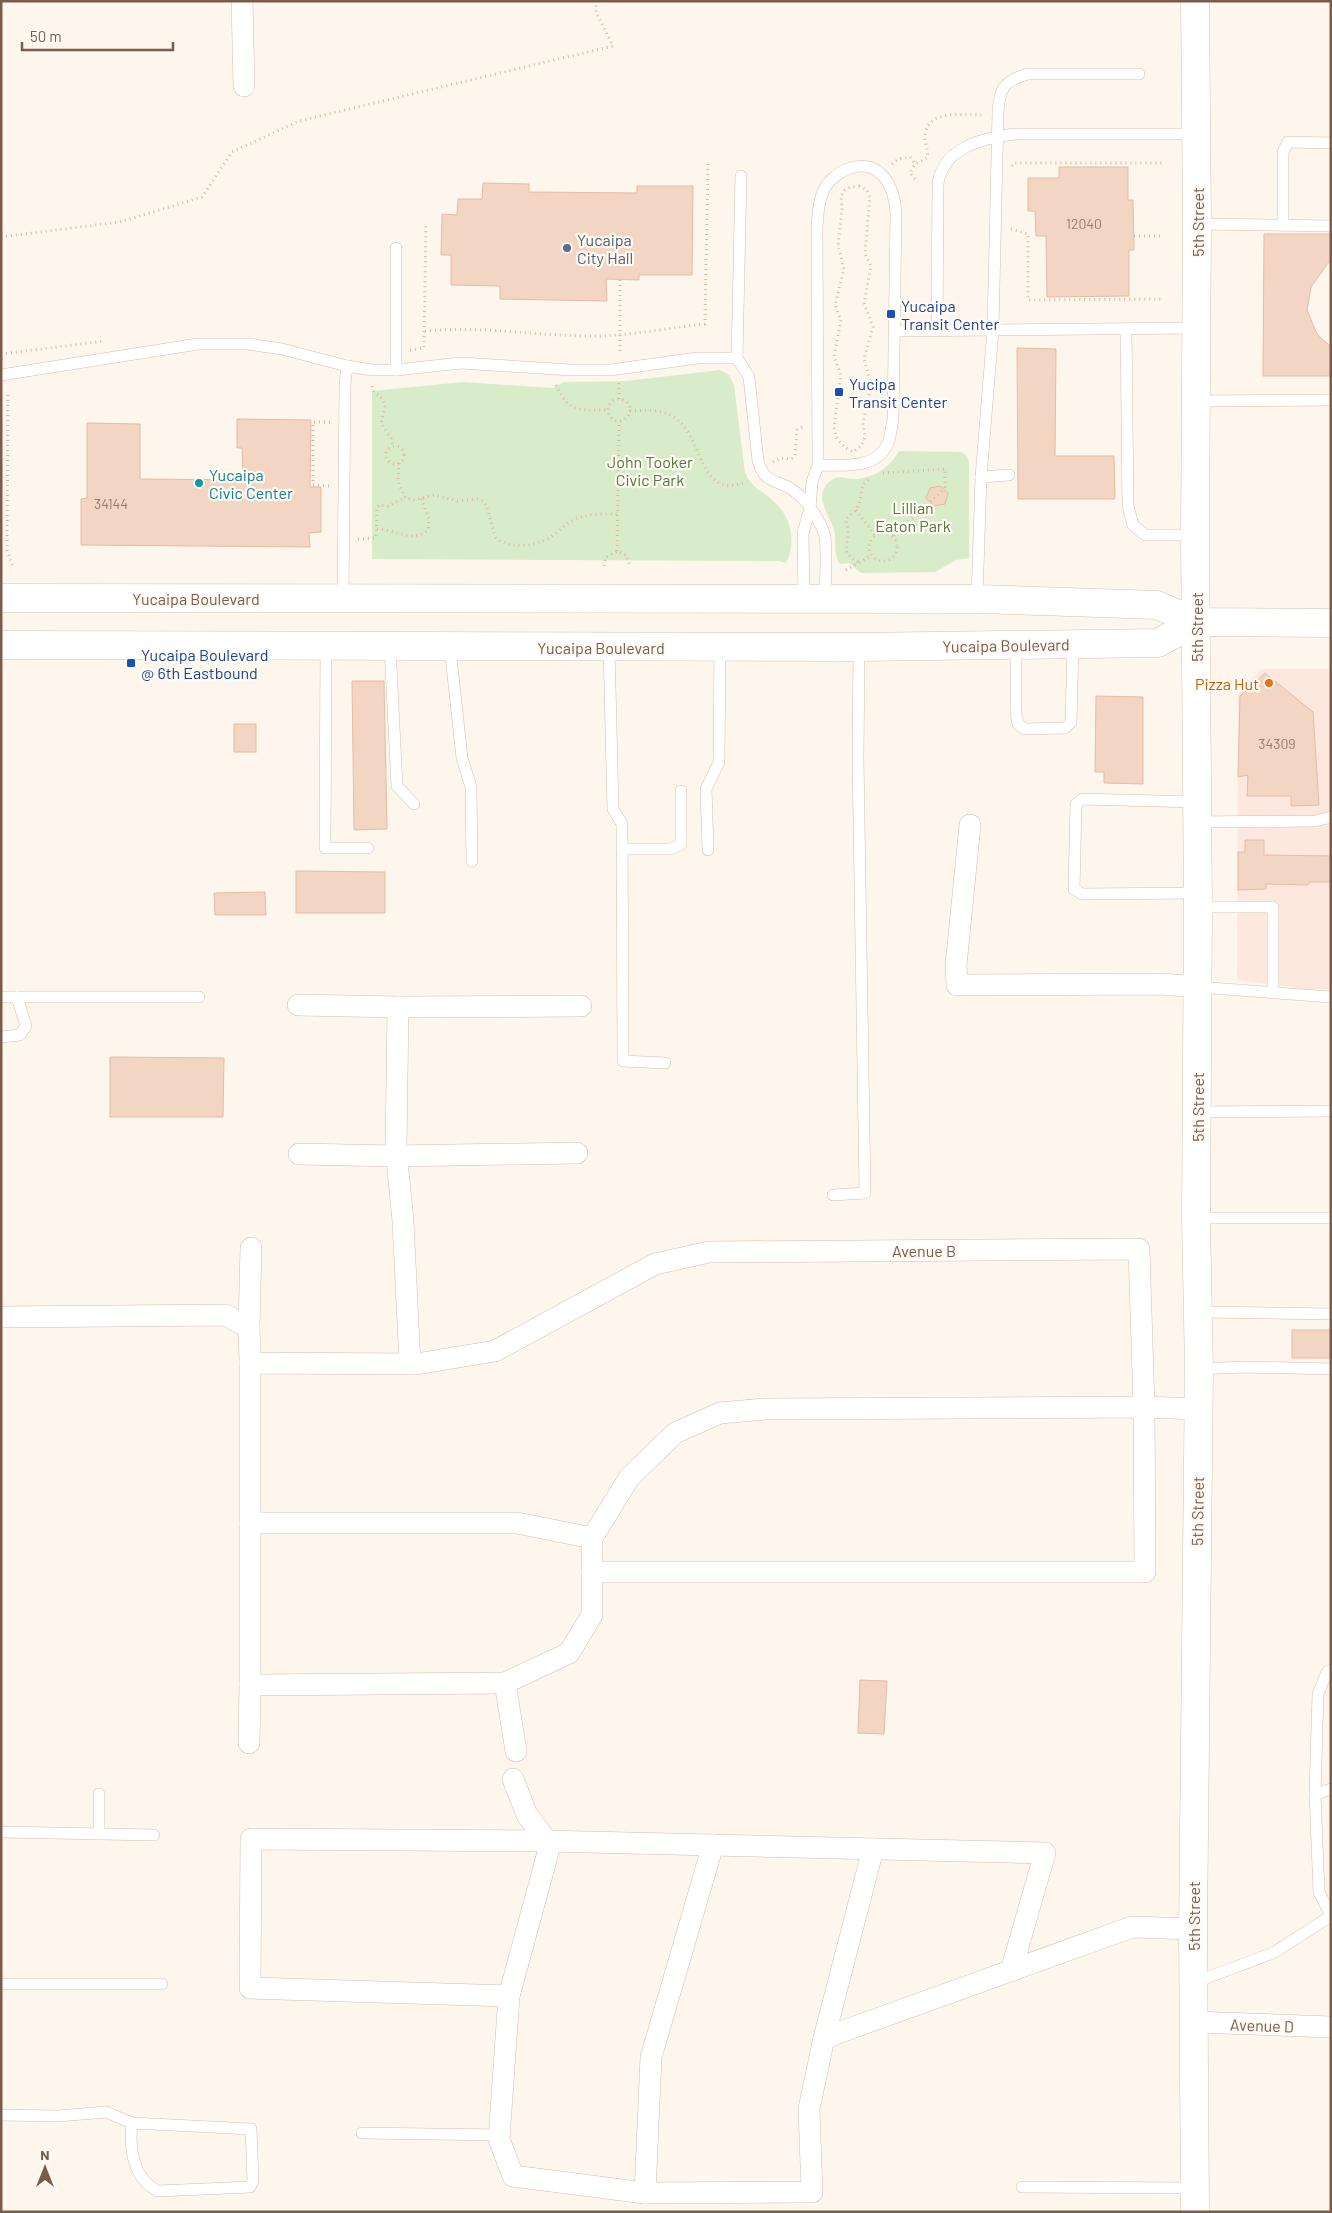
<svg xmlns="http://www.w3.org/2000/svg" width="1332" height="2213" font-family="Barlow,sans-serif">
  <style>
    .commercial { fill: #fde8e0 }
    .green { fill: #d8ecc9 }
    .building { fill: #f3d5c3; stroke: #e6bba3 }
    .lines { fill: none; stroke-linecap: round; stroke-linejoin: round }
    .service-casing { stroke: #d1beb0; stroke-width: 12 }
    .minor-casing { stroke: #d1beb0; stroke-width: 22 }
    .secondary-casing { stroke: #d6c0b0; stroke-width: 29 }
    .path { stroke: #d9b8a5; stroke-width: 3; stroke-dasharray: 1 4; stroke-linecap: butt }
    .service { stroke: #fff; stroke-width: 11 }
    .minor { stroke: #fff; stroke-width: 21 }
    .secondary { stroke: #fff; stroke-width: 28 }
    .service-dot { fill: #5c6f8a; stroke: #fffaf3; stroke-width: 2 }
    .transit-dot { fill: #1a4fb4; stroke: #fffaf3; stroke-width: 2 }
    .culture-dot { fill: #0f9aa8; stroke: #fffaf3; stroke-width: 2 }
    .food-dot { fill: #e8710a; stroke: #fffaf3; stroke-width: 2 }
    .labels { text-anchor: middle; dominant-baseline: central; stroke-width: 4.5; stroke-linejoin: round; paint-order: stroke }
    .number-label { font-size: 14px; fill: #987a6a }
    .street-label { font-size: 16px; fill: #7a5c4d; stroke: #fffaf3 }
    .service-label { font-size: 16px; fill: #4e5e75; stroke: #fffaf3; text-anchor: start }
    .transit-label { font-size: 16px; fill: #164399; stroke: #fffaf3; text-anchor: start }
    .park-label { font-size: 16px; fill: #537a41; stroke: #fffaf3 }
    .culture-label { font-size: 16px; fill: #0d838f; stroke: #fffaf3; text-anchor: start }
    .food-label { font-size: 16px; fill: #c56008; stroke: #fffaf3; text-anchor: end }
  </style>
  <rect width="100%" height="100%" fill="#fdf6ec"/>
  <polygon class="commercial" points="1261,669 1331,669 1331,989 1307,989 1237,980 1238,694"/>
  <g class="green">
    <path d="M720 370 729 375 734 385 745 473C753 489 760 489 772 500 791 515 797 542 786 563L779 561 372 559V391L463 382 553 388 564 382 626 381Z"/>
    <path d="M899 451 961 452 966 455 969 461V558L956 560 935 572 861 573 849 563 840 564C832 553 838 540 833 527 830 518 823 508 822 498 822 489 827 481 836 478 841 476 846 478 851 479 871 480 890 468 899 451Z"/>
  </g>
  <g class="building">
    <polygon points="1059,167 1128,167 1128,200 1133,200 1134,250 1129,250 1129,296 1047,297 1046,236 1036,236 1035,211 1028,211 1028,178 1059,178"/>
    <polygon points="483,183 529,184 529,192 637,193 637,186 693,186 692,275 639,275 639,280 606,279 607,301 500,299 500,286 451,285 451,255 441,255 442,214 457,215 458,199 482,199"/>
    <polygon points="1264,234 1331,234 1331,259 1311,287 1307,310 1317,334 1331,347 1331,376 1263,376"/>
    <polygon points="1017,348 1056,349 1055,456 1114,456 1115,499 1018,499"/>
    <polygon points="237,419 311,420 310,487 321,487 321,532 309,533 310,547 81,545 81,499 87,498 87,423 140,424 140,479 243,480 242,448 237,448"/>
    <polygon points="940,486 948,493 945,504 934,506 926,498 930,488"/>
    <polygon points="1265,673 1313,712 1319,805 1291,806 1291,796 1247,796 1248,775 1238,777 1240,696"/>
    <polygon points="352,681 384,681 387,829 354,830"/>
    <polygon points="1096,696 1143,697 1143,784 1104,783 1104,772 1095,772"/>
    <rect x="234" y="724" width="22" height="28"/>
    <polygon points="1245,840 1264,840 1264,855 1266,855 1331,856 1331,882 1310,882 1308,885 1266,884 1266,889 1238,890 1238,852 1245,852"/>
    <polygon points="296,871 385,872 385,913 296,913"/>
    <polygon points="265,892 266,915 215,915 214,893"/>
    <polygon points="110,1057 224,1058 223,1117 110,1117"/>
    <rect x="1292" y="1330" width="39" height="28"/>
    <polygon points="860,1680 887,1681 884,1734 858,1733"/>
  </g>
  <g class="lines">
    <g class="service-casing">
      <g id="service">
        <path d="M741 176 737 358 749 377 758 461C764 481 771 479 788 487 804 496 818 516 824 533 828 543 825 585 825 599"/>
        <polyline points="1197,224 1331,226"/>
        <polyline points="1283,225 1283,152 1288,142 1331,143"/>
        <polyline points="396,248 396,370"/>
        <polyline points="1126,329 1128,506 1133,525 1145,535 1195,535"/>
        <path d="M937 330 938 183C944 147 983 138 1015 134H1197"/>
        <polyline points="895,331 1197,328"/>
        <polyline points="1,375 198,344 248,344 282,349 347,366 372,370 396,370 461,363 571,370 610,370 698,358 737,358"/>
        <polyline points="1196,401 1331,400"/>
        <path d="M981 477 993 329 998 114C999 89 1003 81 1028 74H1139"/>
        <polyline points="343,598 345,384 347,366"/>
        <path d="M804 599 803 533 810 508 812 482 818 465 817 227C818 216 818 202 823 192 831 172 863 156 881 174 892 184 895 199 896 213L893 420C891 427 891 436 888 443 877 470 842 465 818 465"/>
        <polyline points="977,599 981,477 1009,475"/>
        <polyline points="1016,645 1016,714 1018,724 1024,729 1065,728 1071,722 1073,644"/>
        <polyline points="326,647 325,848 368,848"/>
        <polyline points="390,647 397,786 414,804"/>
        <polyline points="450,647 462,758 471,787 472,861"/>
        <polyline points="609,647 613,809 622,824 623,1061 665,1063"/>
        <polyline points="1197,802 1082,799 1076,804 1074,889 1082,894 1197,893"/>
        <polyline points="1196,822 1315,821 1331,817"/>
        <polyline points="622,849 671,849 681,844 681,791"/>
        <polyline points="708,850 706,789 719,762 720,647"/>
        <polyline points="1198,907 1273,907 1273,992"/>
        <polyline points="1197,987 1331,997"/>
        <polyline points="1,997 199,997"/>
        <polyline points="1,1037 20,1035 26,1026 17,997"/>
        <polyline points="1197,1112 1331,1111"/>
        <polyline points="833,1195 865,1193 858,759 859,647"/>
        <polyline points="1196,1218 1331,1218"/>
        <polyline points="1198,1312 1331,1314"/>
        <polyline points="1199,1369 1244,1367 1331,1369"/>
        <polyline points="1331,1670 1327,1672 1318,1694 1315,1794 1319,1892 1331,1916"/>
        <polyline points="99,1794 99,1834"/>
        <polyline points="1315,1794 1331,1789"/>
        <polyline points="1,1832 154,1835"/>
        <polyline points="1193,1983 1273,1953 1331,1916"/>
        <polyline points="1,1984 162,1984"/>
        <path d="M1 2115 58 2116 106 2112 132 2123 251 2129 253 2181 250 2187 158 2191C133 2179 129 2148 132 2123"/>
        <polyline points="362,2133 499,2135"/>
        <polyline points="1022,2187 1195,2188"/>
      </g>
    </g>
    <g class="minor-casing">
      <g id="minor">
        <polyline points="242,1 244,86"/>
        <polyline points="970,825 956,965 957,985 1161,984 1197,987"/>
        <polyline points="298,1005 398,1007 396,1150 403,1221 410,1364"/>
        <polyline points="398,1007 581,1006"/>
        <polyline points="299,1154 396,1156 577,1153"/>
        <polyline points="1,1317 226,1315 249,1328 250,1363"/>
        <polyline points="249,1328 251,1248"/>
        <polyline points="250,1523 517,1523 592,1538"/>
        <polyline points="505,1683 250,1685 250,1363 416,1364 495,1351 655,1264 709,1252 1139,1249 1144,1407 1145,1572 592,1572"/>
        <polyline points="249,1743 250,1685"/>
        <polyline points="516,1751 505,1683 569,1653 592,1615 592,1538 629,1478 675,1433 720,1413 765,1409 1144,1407 1198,1409"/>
        <polyline points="513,1779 527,1815 550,1845 509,1996 499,2139 513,2176 645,2193 812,2192 809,2109 824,2038 1132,1927 1193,1929"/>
        <polyline points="509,1996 250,1988 251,1839 546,1841 1045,1853 1011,1971"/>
        <polyline points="1193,2022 1331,2027"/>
        <polyline points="824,2038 873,1849"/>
        <polyline points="645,2193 651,2057 713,1845"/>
      </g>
    </g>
    <g class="secondary-casing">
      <g id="secondary">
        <polyline points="1,598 977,599 1157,605 1196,622 1331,623"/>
        <polyline points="1,645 859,647 1158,643 1196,622"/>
        <polyline points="1195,2212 1193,1929 1199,1369 1196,1218 1198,907 1195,535 1197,224 1195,1"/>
      </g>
    </g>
    <g class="path">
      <polyline points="892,164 899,159 910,157 915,164"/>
      <polyline points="1012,166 1014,163 1162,163"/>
      <path d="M915 179 910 173 915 164 927 158C929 150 924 143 925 135 928 109 964 115 982 115"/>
      <polygon points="859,186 867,190 870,197 865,254 871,266 864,303 873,327 864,359 871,384 863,423 865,437 862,445 853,452 844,447 836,437 834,426 841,375 834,357 841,320 835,305 844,269 838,246 842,208 841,196 845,190 851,187"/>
      <polyline points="1011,229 1028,234 1028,300 1163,299"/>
      <polyline points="1134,236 1162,236"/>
      <polyline points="1,237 120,222 202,197 232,152 299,121 613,46 596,12 596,1"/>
      <path d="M425 331C479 326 531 335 584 336 626 337 665 328 705 324L708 164"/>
      <polyline points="410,350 424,348 426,223"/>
      <polyline points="620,351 620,280"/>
      <polyline points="1,354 105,341"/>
      <path d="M556 385C569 413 578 410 607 410"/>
      <path d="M372 386 374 392C389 402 385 407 381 423L391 438 393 446"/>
      <polyline points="8,395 7,550 13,567"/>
      <circle cx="619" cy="410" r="11"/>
      <polyline points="619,399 619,383"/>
      <path d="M630 411C645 410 659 409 672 416 705 434 697 504 747 481"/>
      <circle cx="395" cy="455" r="9"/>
      <polyline points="773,462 780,458 791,459 795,456 797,430 802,427"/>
      <path d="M399 463 398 481 405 498 415 500 434 495 458 501 477 499 483 501 486 505 496 538C511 549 535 547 551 537 559 531 566 523 576 519 589 513 604 514 618 514"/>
      <polyline points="883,473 945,469 945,487 941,492 892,537"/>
      <polyline points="329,486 313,485 313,422 330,422"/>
      <polyline points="856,510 875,535"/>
      <path d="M377 529C396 529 411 544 428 530L429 519 421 498"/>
      <circle cx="883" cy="547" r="14"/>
      <polyline points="358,539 376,538 377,508 379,505 388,506 405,498"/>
      <polyline points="617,551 619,422"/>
      <path d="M858 562C839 551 849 549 848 531 848 527 846 524 846 519L856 510 860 501 863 484 871 478"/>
      <polyline points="604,566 606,557 617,551 626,555 630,566"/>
      <polyline points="846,570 872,555"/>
    </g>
    <use href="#service" class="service"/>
    <use href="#minor" class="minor"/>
    <use href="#secondary" class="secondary"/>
  </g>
  <circle class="service-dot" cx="567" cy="248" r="5"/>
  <g class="transit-dot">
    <rect x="886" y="309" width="10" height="10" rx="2.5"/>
    <rect x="834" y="387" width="10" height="10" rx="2.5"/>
    <rect x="126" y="658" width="10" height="10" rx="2.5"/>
  </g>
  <circle class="culture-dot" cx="199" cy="483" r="5"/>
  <circle class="food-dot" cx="1269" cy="683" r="5"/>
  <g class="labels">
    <g class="number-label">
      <text x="1084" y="223">12040</text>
      <text x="111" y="503">34144</text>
      <text x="1277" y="743">34309</text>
    </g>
    <g class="street-label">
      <text transform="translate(1197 222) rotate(-90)">5th Street</text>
      <text x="196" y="598">Yucaipa Boulevard</text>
      <text transform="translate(1196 627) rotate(-90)">5th Street</text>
      <text transform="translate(1006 645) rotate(-1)">Yucaipa Boulevard</text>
      <text x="601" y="647">Yucaipa Boulevard</text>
      <text transform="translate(1197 1107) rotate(-90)">5th Street</text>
      <text x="924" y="1250">Avenue B</text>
      <text transform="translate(1197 1511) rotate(-89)">5th Street</text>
      <text transform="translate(1193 1916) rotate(-90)">5th Street</text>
      <text transform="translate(1262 2025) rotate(2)">Avenue D</text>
    </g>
    <g class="service-label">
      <text x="577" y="239">Yucaipa<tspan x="577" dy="18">City Hall</tspan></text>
    </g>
    <g class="transit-label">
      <text x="901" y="305">Yucaipa<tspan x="901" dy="18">Transit Center</tspan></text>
      <text x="849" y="383">Yucipa<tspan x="849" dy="18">Transit Center</tspan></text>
      <text x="141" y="654">Yucaipa Boulevard<tspan x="141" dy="18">@ 6th Eastbound</tspan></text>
    </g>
    <g class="park-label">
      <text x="650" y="461">John Tooker<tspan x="650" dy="18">Civic Park</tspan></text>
      <text x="913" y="507">Lillian<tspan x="913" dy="18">Eaton Park</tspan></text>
    </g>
    <g class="culture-label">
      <text x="209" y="474">Yucaipa<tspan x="209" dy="18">Civic Center</tspan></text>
    </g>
    <g class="food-label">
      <text x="1259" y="683">Pizza Hut</text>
    </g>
  </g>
  <rect width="1332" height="2213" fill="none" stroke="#7a5c4d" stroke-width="5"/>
  <g transform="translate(45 2168)" stroke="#fffaf3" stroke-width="4" paint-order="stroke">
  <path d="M0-4L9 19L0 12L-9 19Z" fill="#7a5c4d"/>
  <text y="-8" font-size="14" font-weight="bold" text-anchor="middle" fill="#7a5c4d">N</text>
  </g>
  <path d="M22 42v8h151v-8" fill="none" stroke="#7a5c4d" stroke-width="2.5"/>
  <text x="30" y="42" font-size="15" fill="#7a5c4d" stroke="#fffaf3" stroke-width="4" paint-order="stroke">50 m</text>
</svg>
